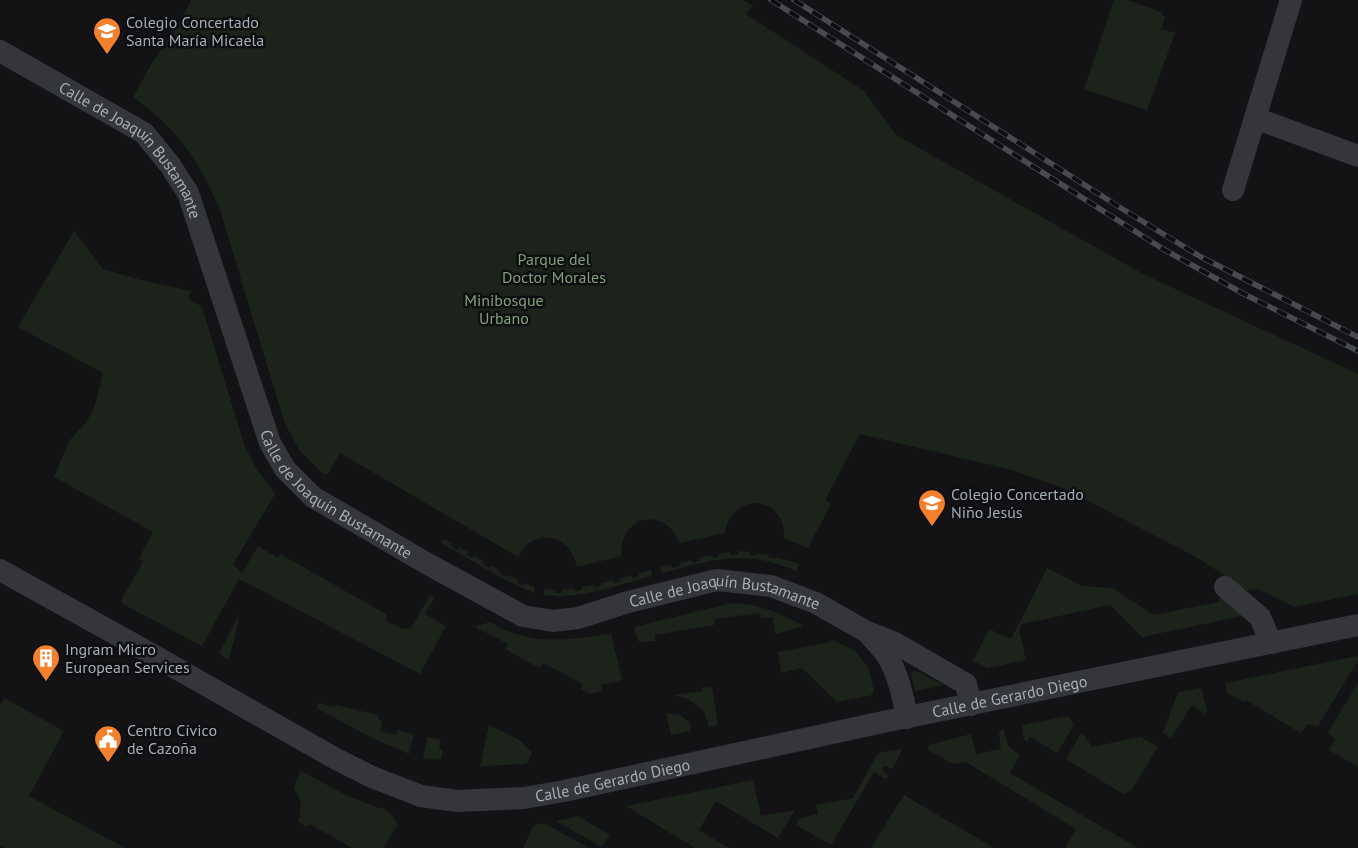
<svg xmlns="http://www.w3.org/2000/svg" width="1358" height="848" font-family="'PT Sans',sans-serif">
  <style>
    .green { fill: #1c231b }
    .lines { fill: none; stroke-linecap: round; stroke-linejoin: round }
    .street { stroke: #34363a; stroke-width: 22 }
    .rail-casing { stroke: #474b4f; stroke-width: 5.5 }
    .rail { stroke: #0e0e10; stroke-width: 4; stroke-dasharray: 11; stroke-linecap: butt }
    .labels { text-anchor: middle; dominant-baseline: central; stroke-width: 5; stroke-linejoin: round; paint-order: stroke }
    .poi-label { font-size: 16px; fill: #a4aeb5; stroke: #0e0e10; text-anchor: start }
    .street-label { font-size: 16px; fill: #a4aeb5; stroke: #0e0e10 }
    .park-label { font-size: 16px; fill: #82a17b; stroke: #0e0e10 }
  </style>
  <rect width="100%" height="100%" fill="#131315"/>
  <g class="green">
    <path d="M190 0H743L753 6 746 14 864 91 896 135 1143 274 1358 374V594L1294 607 1258 589 1247 590 1229 581V578L1196 557 1063 488 1012 470 860 434 825 500 831 504 808 548 784 538C786 495 732 490 725 533L680 543C664 505 620 515 621 556L577 567C571 534 533 526 518 557L340 453 328 474H323L300 451 285 424 220 210C198 159 178 130 133 97L148 70 191 2Z"/>
    <polygon points="1114,0 1127,0 1161,12 1165,18 1161,29 1175,33 1147,110 1084,89"/>
    <polygon points="74,231 103,269 141,280 192,291 188,298 202,307 245,447 257,469 275,494 233,564 242,573 258,546 278,558 280,554 386,614 387,622 404,629 411,628 430,595 434,598 425,614 446,626 420,674 239,579 202,646 123,604 121,600 143,562 139,558 153,532 54,477 69,441 87,421 94,408 103,373 18,327"/>
    <polygon points="444,539 452,543 451,546 457,550 459,547 468,552 467,555 472,558 474,556 484,561 483,564 489,568 491,565 500,571 500,574 506,577 508,575 519,580 518,583 524,586 525,583 535,587 534,593 505,580 441,543"/>
    <path d="M739 551 749 552V555H756V553L768 555V557L775 559 776 557 800 564 796 571C744 548 714 560 662 573L660 567 671 565 672 568 680 566 679 563 691 560 692 563 699 561 698 558 711 555 712 558 718 557V554L730 552 731 555H738Z"/>
    <polygon points="1047,568 1082,586 1112,588 1154,615 1218,602 1222,594 1242,616 1142,637 1110,605 1022,624 1019,629 1026,660 988,668 973,661 989,629 1011,639"/>
    <path d="M651 570 652 576C618 585 579 600 544 595V589L555 590V593H562V590L574 588 575 591 582 590V587L593 585 595 587 601 586V583L613 580 614 583 621 581 620 578 632 575V578L639 576V573Z"/>
    <path d="M732 603C759 603 780 614 804 626L775 634 773 617 761 618 760 613 714 619V625L655 635V641L642 642 638 641 634 627Z"/>
    <polygon points="240,613 229,660 219,654"/>
    <path d="M490 622C531 646 566 641 611 633L622 680 601 685 602 691 590 694 581 689 583 684 543 663 539 668 505 649 508 644 475 627Z"/>
    <polygon points="832,640 854,650 868,667 874,691 872,695 837,702 802,668 781,673 778,652 826,643"/>
    <polygon points="1357,656 1358,660 1318,726 1307,724 1301,733 1246,700 1244,702 1227,693 1225,683"/>
    <polygon points="914,670 944,685 915,691 911,673"/>
    <polygon points="1358,683 1358,767 1329,750 1335,739 1328,732"/>
    <polygon points="712,687 718,725 709,727 704,711 690,700 674,695 702,691 702,688"/>
    <polygon points="1201,688 1207,710 1205,714 1192,705 1171,738 1163,733 1178,692"/>
    <polygon points="4,698 64,731 29,796 125,848 5,848 0,845 0,705"/>
    <polygon points="318,703 335,707 336,705 378,715 378,720 382,721 380,731 396,735 398,730 414,734 409,754 370,737 317,708"/>
    <polygon points="666,713 680,715 690,723 691,731 671,735"/>
    <polygon points="1068,716 1074,725 1057,753 1030,737 1027,742 1024,739 1022,725"/>
    <polygon points="489,725 518,739 532,752 528,762 525,764 480,766"/>
    <polygon points="1001,730 1004,730 1008,746 1020,755 1010,773 1138,848 1065,848 1076,829 966,762 953,764 928,750 928,745 971,734 976,754 1001,749 999,734"/>
    <polygon points="1082,732 1092,747 1140,737 1158,747 1131,791 1123,794 1066,759"/>
    <polygon points="427,737 441,740 439,749 443,750 441,760 423,758"/>
    <polygon points="903,749 892,769 884,766 882,770 888,776 886,779 874,772 831,845 796,825 800,818 818,814 816,805 853,798 878,753"/>
    <path d="M301 771 342 793 376 807 385 809 392 815 398 824 383 848H352L310 824 307 827 298 822C302 809 302 800 294 788L297 778Z"/>
    <polygon points="753,780 761,816 795,810 778,838 716,801 699,830 729,848 695,848 626,806"/>
    <polygon points="904,795 994,848 871,848"/>
    <polygon points="578,816 610,835 602,847 556,821"/>
    <polygon points="544,823 589,848 523,848 534,825"/>
  </g>
  <g class="lines">
    <g class="street">
      <path id="s1" d="M0 51 144 133 170 165 188 193 270 443 285 469 313 497 426 563 523 616 553 621 578 618 628 602 717 580 771 586 816 603 867 632 895 643 966 684 971 705"/>
      <polyline points="1255,118 1358,156"/>
      <polyline points="1233,190 1291,0"/>
      <path id="s2" d="M0 570 137 646 338 760 372 777 421 796 457 801 524 798 564 791 883 722 1358 625"/>
      <polyline points="1225,587 1260,617 1271,643"/>
      <path d="M868 633C874 640 881 647 886 654 898 673 903 696 907 718"/>
    </g>
    <g class="rail-casing">
      <g id="rail">
        <polyline points="771,0 1163,249 1244,294 1358,351"/>
        <polyline points="794,0 1124,210 1201,257 1358,337"/>
      </g>
    </g>
    <use href="#rail" class="rail"/>
  </g>
  <defs>
    <g id="school-pin" transform="scale(1.4375)"><path d="M0 17L-7.5 6A9.5 9.5 0 1 1 7.5 6Z" fill="#f3802d" stroke="#0e0e10"/><path d="M0-5L7-2L0 1L-7-2ZM-4 1L0 2.5L4 1V4Q0 6-4 4Z" fill="#fff"/></g>
    <g id="building-pin" transform="scale(1.4375)"><path d="M0 17L-7.5 6A9.5 9.5 0 1 1 7.5 6Z" fill="#f3802d" stroke="#0e0e10"/><path d="M-4-6H4V6H1V3H-1V6H-4ZM-2.5-4.3h1.7v1.8h-1.7ZM.8-4.3h1.7v1.8H.8ZM-2.5-1h1.7V.8h-1.7ZM.8-1h1.7V.8H.8Z" fill="#fff"/></g>
    <g id="civic-pin" transform="scale(1.4375)"><path d="M0 17L-7.5 6A9.5 9.5 0 1 1 7.5 6Z" fill="#f3802d" stroke="#0e0e10"/><path d="M-.6-6.5H3V-4.5H.6V-3L4-1V1h2V6H-6V1h2V-1L-.6-3ZM-1.2 2.5V6h2.4V2.5Z" fill="#fff"/></g>
  </defs>
  <g fill-rule="evenodd">
    <use href="#school-pin" x="107" y="31"/>
    <use href="#school-pin" x="932" y="503"/>
    <use href="#building-pin" x="46" y="658"/>
    <use href="#civic-pin" x="108" y="739"/>
  </g>
  <g class="labels">
    <g class="poi-label">
      <text x="126" y="22">Colegio Concertado<tspan x="126" dy="18">Santa María Micaela</tspan></text>
      <text x="951" y="494">Colegio Concertado<tspan x="951" dy="18">Niño Jesús</tspan></text>
      <text x="65" y="649">Ingram Micro<tspan x="65" dy="18">European Services</tspan></text>
      <text x="127" y="730">Centro Cívico<tspan x="127" dy="18">de Cazoña</tspan></text>
    </g>
    <g class="street-label">
      <text stroke="none"><textPath href="#s1" startOffset="168">Calle de Joaquín Bustamante</textPath></text>
      <text stroke="none"><textPath href="#s1" startOffset="588">Calle de Joaquín Bustamante</textPath></text>
      <text stroke="none"><textPath href="#s1" startOffset="1022">Calle de Joaquín Bustamante</textPath></text>
      <text stroke="none"><textPath href="#s2" startOffset="1078">Calle de Gerardo Diego</textPath></text>
      <text stroke="none"><textPath href="#s2" startOffset="672">Calle de Gerardo Diego</textPath></text>
    </g>
    <g class="park-label">
      <text x="554" y="259">Parque del<tspan x="554" dy="18">Doctor Morales</tspan></text>
      <text x="504" y="300">Minibosque<tspan x="504" dy="18">Urbano</tspan></text>
    </g>
  </g>
</svg>
